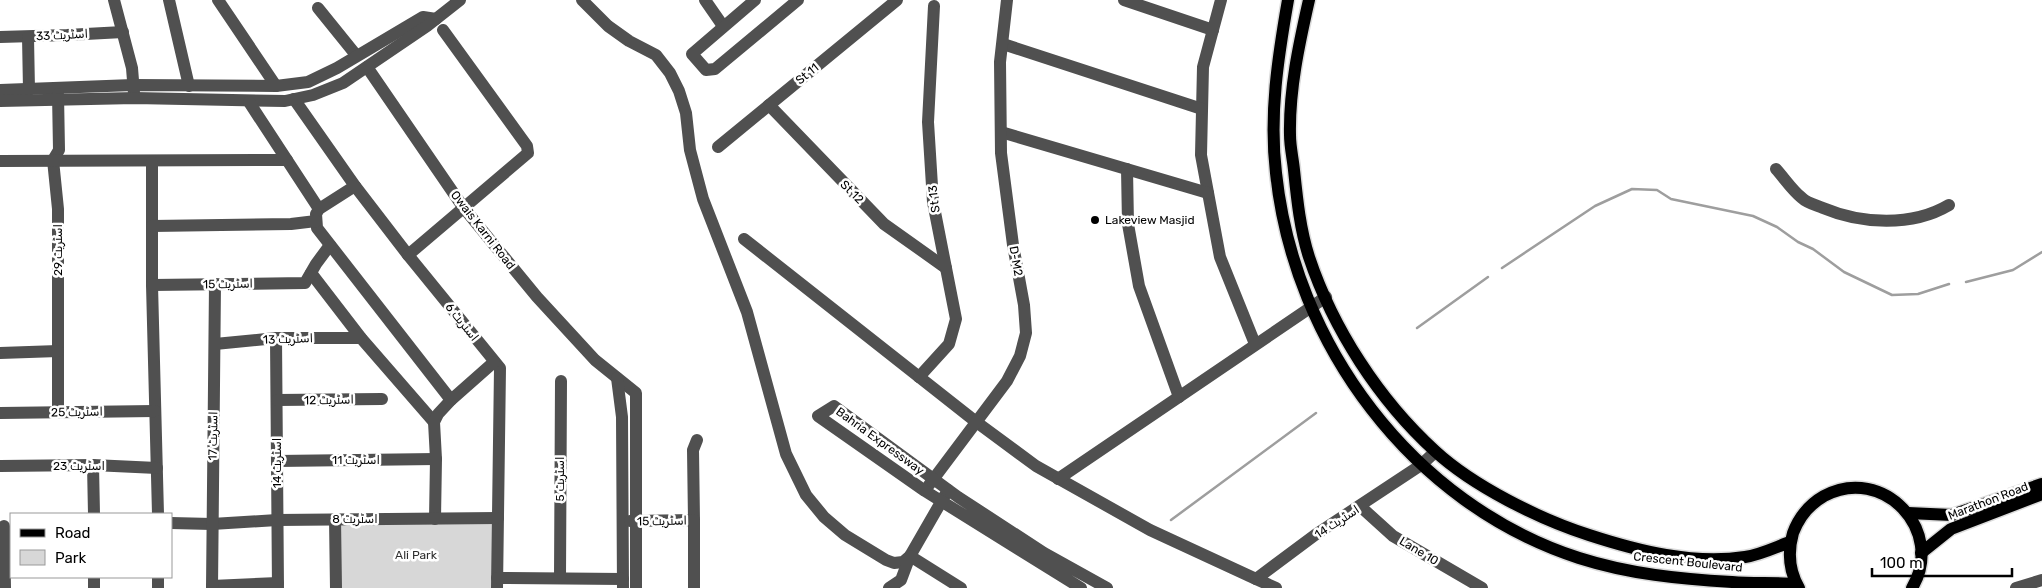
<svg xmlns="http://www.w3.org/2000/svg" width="2042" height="588" font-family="Rubik,Cairo,sans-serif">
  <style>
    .green { fill: #d7d7d7 }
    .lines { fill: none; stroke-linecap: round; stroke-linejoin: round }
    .stream { stroke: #9e9e9e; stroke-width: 2.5 }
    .major-casing { stroke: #dbdbdb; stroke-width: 15 }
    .minor { stroke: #505050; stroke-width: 12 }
    .major { stroke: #000; stroke-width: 12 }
    .poi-dot { fill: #000; stroke: #fff; stroke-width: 2 }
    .labels { text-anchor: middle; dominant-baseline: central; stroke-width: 5; stroke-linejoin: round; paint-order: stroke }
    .street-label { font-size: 12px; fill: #000; stroke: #fff }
    .poi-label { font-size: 12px; fill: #000; stroke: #fff; text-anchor: start }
    .park-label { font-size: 12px; fill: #2e2e2e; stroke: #fff }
  </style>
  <rect width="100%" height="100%" fill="#fff"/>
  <polygon class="green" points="338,521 494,522 493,588 339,588"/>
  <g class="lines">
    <g class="stream">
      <polyline points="1502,268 1595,206 1632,189 1657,190 1671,199 1753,216 1777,227 1798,242 1813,249 1844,272 1892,295 1918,294 1949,284"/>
      <polyline points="1966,282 2013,270 2042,252"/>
      <polyline points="1417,328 1488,277"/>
      <polyline points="1171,520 1316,413"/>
    </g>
    <g class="major-casing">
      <g id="major">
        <path d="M1288 0C1278 57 1269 115 1276 173 1294 344 1412 504 1579 558 1629 574 1680 579 1732 582 1753 584 1775 582 1796 584"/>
        <path d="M1309 0C1299 44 1289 90 1290 135 1290 147 1293 159 1294 170 1297 199 1300 229 1309 257 1333 329 1379 400 1435 451 1473 486 1539 519 1589 535 1638 551 1693 565 1745 557 1760 555 1776 547 1790 542"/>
        <polyline points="1908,513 1952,515 2042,484"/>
        <polyline points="1921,553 1951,529 2042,494"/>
        <path d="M1799 588C1789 571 1788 551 1793 533 1799 517 1810 504 1824 496 1883 464 1946 531 1912 588"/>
      </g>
    </g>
    <g class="minor">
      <polyline points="114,0 132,68 134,93"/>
      <polyline points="169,0 189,86"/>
      <polyline points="218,0 276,86"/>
      <polyline points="582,0 608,26 629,41 656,55 670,73 679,91 686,113 690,150 703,199 747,312 786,454 806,495 824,517 845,535 886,560 894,563 903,562 910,556 948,490"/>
      <polyline points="705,0 723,26"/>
      <polyline points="755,0 692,54 706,70 715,69 798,0"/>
      <polyline points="1124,0 1213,30"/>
      <polyline points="1221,0 1203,67 1201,155 1220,257 1255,344"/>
      <polyline points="318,8 356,55"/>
      <polyline points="0,37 67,35 123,32"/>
      <polyline points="28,37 29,90"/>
      <polyline points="1003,44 1202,109"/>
      <polyline points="367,67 463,207 537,297 595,360 636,393 636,588"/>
      <polyline points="0,90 133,85 276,86 308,82 337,68 423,17 436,19"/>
      <polyline points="58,94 59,150 53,160 58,209 58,412"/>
      <polyline points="294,99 355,186 408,255 500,368 497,588"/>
      <polyline points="0,101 135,98 285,101 313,95 343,83 427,26 460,0"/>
      <polyline points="249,102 319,209"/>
      <polyline points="769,105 884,224 946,268"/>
      <polyline points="1001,132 1208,193"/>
      <polyline points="718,147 897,0"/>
      <polyline points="0,161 287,160"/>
      <polyline points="152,162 152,285 158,514"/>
      <polyline points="1127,169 1128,224 1139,286 1179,397"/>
      <path d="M1776 169C1785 179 1792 190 1802 198 1807 203 1816 205 1823 208 1861 224 1912 227 1949 205"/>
      <polyline points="355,186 319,209 316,214 317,228 451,400"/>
      <polyline points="152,226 291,224 316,221"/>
      <polyline points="744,239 975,421 1036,466 1150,530 1256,579"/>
      <polyline points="408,255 528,153 527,146 443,30"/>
      <polyline points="311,273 361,338 434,422"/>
      <polyline points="152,285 305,283 316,264 330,245"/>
      <polyline points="276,338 278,588"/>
      <polyline points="215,344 276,338 361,338"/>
      <polyline points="0,353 58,351"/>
      <polyline points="919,377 949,344 956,319 933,202 928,122 934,6"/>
      <polyline points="617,378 622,417 623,588"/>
      <polyline points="277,400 382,399"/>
      <polyline points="0,413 155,411"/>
      <polyline points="277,461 436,459"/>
      <polyline points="93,465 94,514"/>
      <polyline points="0,466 93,465 157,468"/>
      <polyline points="1058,479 1326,297"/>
      <polyline points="929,485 1007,381 1020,356 1026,333 1024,305 1013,245 1001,153 1000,62 1007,0"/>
      <polyline points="1361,507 1393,536 1482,588"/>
      <polyline points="335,519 336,588"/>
      <polyline points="435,519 436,459 434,422 438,414 451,400 494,362"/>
      <polyline points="694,520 693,450 697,440"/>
      <polyline points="630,521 694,520 694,588"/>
      <polyline points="171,523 212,524 277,520 498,518"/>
      <polyline points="4,526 5,588"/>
      <polyline points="94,577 94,588"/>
      <polyline points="158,577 158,588"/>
      <polyline points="497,578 623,579"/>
      <polyline points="560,578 561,381"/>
      <polyline points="212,586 278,583"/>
      <polyline points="212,588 215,284"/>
      <polyline points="889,588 901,580 910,556 961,588"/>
      <polyline points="1081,588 925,491 818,416 834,406 958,497 1044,553 1107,588"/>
      <polyline points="1276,588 1256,579 1315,535 1421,465 1435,452"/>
      <polyline points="2016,588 2042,580"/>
    </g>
    <use href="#major" class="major"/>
  </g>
  <circle class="poi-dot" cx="1095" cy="220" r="5"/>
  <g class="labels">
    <g class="street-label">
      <text transform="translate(62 35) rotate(-3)">اسٹریٹ 33</text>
      <text transform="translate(807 74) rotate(-39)">St 11</text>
      <text transform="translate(852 192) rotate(45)">St 12</text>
      <text transform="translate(934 199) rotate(-97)">St 13</text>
      <text transform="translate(483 230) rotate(52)">Owais Karni Road</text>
      <text transform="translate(58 250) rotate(-90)">اسٹریٹ 29</text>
      <text transform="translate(1016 261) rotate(80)">D-M2</text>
      <text transform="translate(228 284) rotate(-1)">اسٹریٹ 15</text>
      <text transform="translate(462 322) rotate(51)">اسٹریٹ 6</text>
      <text transform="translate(288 339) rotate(-2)">اسٹریٹ 13</text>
      <text transform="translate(329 400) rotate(-1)">اسٹریٹ 12</text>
      <text transform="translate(77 412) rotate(-1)">اسٹریٹ 25</text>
      <text transform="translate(213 436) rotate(-89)">اسٹریٹ 17</text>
      <text transform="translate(880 441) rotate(36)">Bahria Expressway</text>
      <text x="356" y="460">اسٹریٹ 11</text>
      <text transform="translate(277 463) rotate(-90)">اسٹریٹ 14</text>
      <text x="79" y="466">اسٹریٹ 23</text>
      <text transform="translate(560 479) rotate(-90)">اسٹریٹ 5</text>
      <text transform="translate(1988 501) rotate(-21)">Marathon Road</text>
      <text x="355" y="519">اسٹریٹ 8</text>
      <text transform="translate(662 521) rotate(-1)">اسٹریٹ 15</text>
      <text transform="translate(1337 522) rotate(-33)">اسٹریٹ 14</text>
      <text transform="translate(1419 551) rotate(31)">Lane 10</text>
      <text transform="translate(1688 562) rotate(6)">Crescent Boulevard</text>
    </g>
    <g class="poi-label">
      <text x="1105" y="220">Lakeview Masjid</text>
    </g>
    <g class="park-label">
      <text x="416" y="555">Ali Park</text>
    </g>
  </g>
  <rect x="10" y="513" width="162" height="65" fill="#ffffff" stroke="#999999"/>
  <rect x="20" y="529" width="25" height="8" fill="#000000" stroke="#999999"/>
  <text x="55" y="538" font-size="15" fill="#000000">Road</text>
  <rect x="20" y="550" width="25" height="15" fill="#d7d7d7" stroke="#999999"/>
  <text x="55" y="563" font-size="15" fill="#000000">Park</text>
  <path d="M1872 568v8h140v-8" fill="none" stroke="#000000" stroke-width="2.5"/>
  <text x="1880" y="568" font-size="15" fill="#000000" stroke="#ffffff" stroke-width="4" paint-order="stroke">100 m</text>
</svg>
